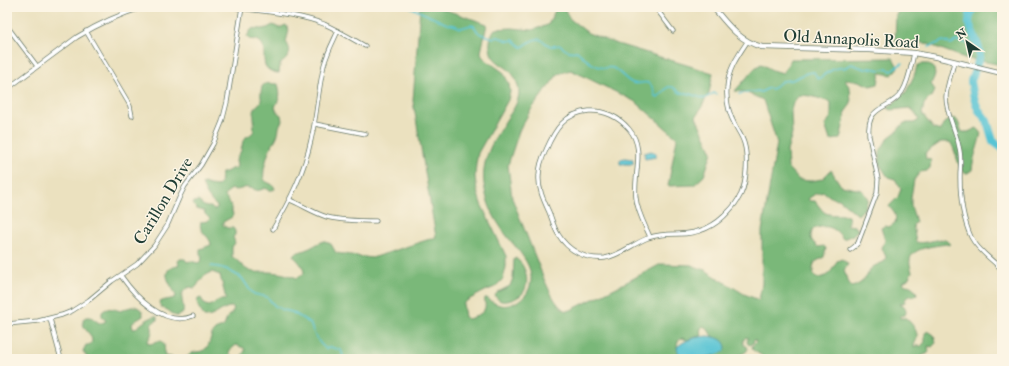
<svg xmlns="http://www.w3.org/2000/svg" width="1009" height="366" font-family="'IM FELL Double Pica',serif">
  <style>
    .forest { fill: #7ab879; stroke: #4c7a56; fill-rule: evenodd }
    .water { fill: #59c4d4; stroke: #3c8084 }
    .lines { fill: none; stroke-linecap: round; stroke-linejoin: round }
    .stream { stroke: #59c4d4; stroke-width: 1.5 }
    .river { stroke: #59c4d4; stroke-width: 8 }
    .minor-casing { stroke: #667665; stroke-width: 5 }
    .tertiary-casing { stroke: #667665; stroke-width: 6 }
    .minor { stroke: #fff; stroke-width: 3.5 }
    .tertiary { stroke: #fff; stroke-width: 4.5 }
    .labels { text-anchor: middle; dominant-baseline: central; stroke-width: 3; stroke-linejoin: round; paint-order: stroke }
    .street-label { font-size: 17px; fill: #1f3d34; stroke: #fcf5e5 }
  </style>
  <rect width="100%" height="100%" fill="#fcf5e5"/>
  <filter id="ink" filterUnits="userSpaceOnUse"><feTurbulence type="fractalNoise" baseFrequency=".025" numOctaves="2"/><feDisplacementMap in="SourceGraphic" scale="8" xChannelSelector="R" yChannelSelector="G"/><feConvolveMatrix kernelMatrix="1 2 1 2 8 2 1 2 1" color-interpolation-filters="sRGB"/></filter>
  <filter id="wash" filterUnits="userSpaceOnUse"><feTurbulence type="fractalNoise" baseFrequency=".012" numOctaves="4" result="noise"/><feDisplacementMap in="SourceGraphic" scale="16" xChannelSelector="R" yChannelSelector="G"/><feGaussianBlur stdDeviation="0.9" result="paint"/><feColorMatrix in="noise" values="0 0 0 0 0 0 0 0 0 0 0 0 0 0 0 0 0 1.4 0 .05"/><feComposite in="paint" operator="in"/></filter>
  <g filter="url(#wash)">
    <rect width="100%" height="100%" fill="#ebe1bf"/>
    <g class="forest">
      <path d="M420 7H437L487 24 481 52 482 56 486 60 503 72 509 84 510 92 508 100 478 153 476 164 475 177 477 191 481 204 506 256V267L503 279 495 287 485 291 468 300 463 304 465 317 468 319C473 318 483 314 485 308 486 305 484 301 485 298H487C493 303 500 307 509 305 519 302 527 297 530 286 537 263 510 244 500 226 493 216 487 202 485 190 479 163 492 142 506 120 512 111 518 104 519 93 519 86 515 76 510 71 505 66 497 63 493 57 488 49 489 36 495 29L512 28 532 30 548 25 554 13 556 7H565V10L570 19 588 33 614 43 713 73 709 93 696 117 712 152 704 176 694 185 668 186 677 138 636 102 571 70 558 74 530 111 519 131 508 165 512 198 542 274 543 277C548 287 555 306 566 311L571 310 621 285 661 264 691 265 705 270 744 294 759 300 762 284V231L777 143 763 100 745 92 735 91 755 68 761 64 772 70 783 73 791 59 893 58 898 67 892 75 880 73 878 84 870 86 859 81 844 79 850 88 851 104 845 112 844 122 840 139 830 140 825 125 831 117V102L811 96 799 95 793 103 791 110 792 134 787 151 788 168 799 180 811 181 822 179 831 170 841 186 862 190 868 199 864 209 858 215 839 199 832 198 824 192 815 194 808 199 810 201H815C818 205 821 209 824 212 831 217 841 213 848 216L849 222 847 225 855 226 858 230 853 235 843 239C835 227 827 224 813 229 809 239 811 240 818 247L824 246 826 248 824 257 815 262C812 268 812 272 816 278 828 278 832 271 837 261L842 259 848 264 844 270 847 280 852 287C859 285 865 280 868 274 868 273 868 272 869 271 872 266 879 264 884 262L886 257 882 248 885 240 881 228 885 226 889 227 895 223C897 214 894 213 889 206L898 197 901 189 895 179 888 177 880 165V151L888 138 896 132 904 123H914L919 120 915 113 909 108 891 110 888 108 906 92 914 76 917 66 921 64H929L934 69 935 75 931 84 935 90 933 95 924 104 922 114 934 129 941 131 943 124 947 120 955 118C959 122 960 127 962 132H968L977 128 981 132C979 145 973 157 972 170L966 174C965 173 963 172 962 170 956 161 956 150 950 142H941L925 153 926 159 931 160 930 168 927 171 920 172 914 180 911 197V206L916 222 913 225 916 242C928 245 942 234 951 244L949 245 946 244C936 246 913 247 910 259 909 264 911 268 912 272L908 279 903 282 905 285C911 285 915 288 917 294L914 296H909L905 299V302L900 304V305H903C906 308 907 311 905 315L900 316V318H906C911 323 918 330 917 338 916 342 914 343 914 347L919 345 920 347 925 342V333L928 331 934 335 936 343 932 347 928 346 929 352 927 354 923 355 922 357 929 359H754L761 358 763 357C760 353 754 352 752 349L753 345 756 342 755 340H754L753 343 750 345 748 344 747 342 748 338 746 337C743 340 743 342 744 345L748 348C746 356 738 352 734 359H241L240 358 245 351 244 348 236 345 229 351 230 355 233 356 232 359H181C189 357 187 356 192 353 197 351 203 353 207 347 211 342 210 334 215 330 218 328 222 328 224 326L228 316 232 313 234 308 233 307C231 307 227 307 226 308 219 311 212 318 204 317 202 311 195 306 198 299L201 298 205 305 210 306C215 303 218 299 224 300L226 299 220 275 212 272C208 274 203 276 201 280 198 283 198 285 195 288L189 287C176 295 185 301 183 313L177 316C172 315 173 314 169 311 164 307 161 311 160 302 165 299 172 300 176 297 175 289 162 277 169 269 172 267 176 267 179 265L178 261 180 259H185L187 262 190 261 198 263 201 261 202 258 200 254V249L211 245C211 236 197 232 201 222L208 221 210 219 205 214 204 211 197 209 193 204 194 202 198 201 204 206 207 207H211L214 210 217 208V206C210 201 205 192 202 184L204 183 209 185 218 186 220 184 221 174 223 172H226L233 168 235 169 237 166 236 161 237 157 241 151 243 141 246 137 250 135 254 131C253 126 255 122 254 118 254 114 252 113 254 109 255 106 261 104 261 100 262 98 260 96 261 94 261 80 268 84 278 84 281 96 280 97 275 107L277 112 281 115 282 121C277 128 280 131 277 136 276 139 274 142 272 144 268 152 266 161 264 169 264 172 263 176 264 179 266 184 273 182 275 189 271 191 269 190 265 188 255 193 258 189 249 188 243 186 240 192 232 189 229 191 226 192 225 196L231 205V210L233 214 232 217 223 222V225L227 228H233L235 231V235L233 237 235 243 232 247V257C239 260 242 268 250 271 255 273 260 272 266 272 276 272 287 274 297 278L304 274C304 265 298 262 293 255 296 252 301 252 305 250 312 248 317 243 324 241L331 244 336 253 372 258 436 237 413 101ZM703 326 707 328 712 336 715 337 677 347C677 342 678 340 682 338L687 340 695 337 701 336 702 334 700 332 701 328Z"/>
      <polygon points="901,7 1002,7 1002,65 965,58 925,43 895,41 896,15"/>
      <path d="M273 25 279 28 286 25 289 30 286 42C293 52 289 58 280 64L279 73C276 73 272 72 269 70 259 64 269 48 259 41 256 39 252 40 249 39L247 37C253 22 256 32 267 28 269 27 271 26 273 25Z"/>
      <path d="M515 258C526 264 531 284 522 294 518 298 505 304 499 300 497 299 496 297 495 295L498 292 510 286 513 278 514 259Z"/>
      <path d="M135 306C141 309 143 310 143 316 139 319 135 320 132 324L133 329H135C141 324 148 318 156 316L157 317V320C148 325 153 325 152 332 151 336 149 339 147 342L149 344C154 344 156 340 161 341 165 344 165 348 164 353L165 356 171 357 176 359H88L83 351 86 345H89L92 342C92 331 82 332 83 319L86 317H91L99 323H102L106 321 102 316V312C109 306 113 309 121 311L124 309Z"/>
    </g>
    <g class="water">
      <polygon points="651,151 656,153 656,157 645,159 644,153"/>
      <polygon points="625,158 633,159 633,164 620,164 620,161 621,159"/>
      <path d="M708 336C716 337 726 339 726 349 725 350 722 353 721 353 714 357 687 361 681 355 678 353 677 350 677 347 686 339 696 337 708 336Z"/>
    </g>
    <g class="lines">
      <g class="stream">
        <path d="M410 7 447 24 454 25 461 28 471 25 474 26 478 32 481 34 494 38 498 37 509 41 513 40C517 42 518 45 522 47 528 44 536 35 543 41 546 43 547 45 551 46 554 46 558 45 561 45 564 51 571 52 577 51 585 58 592 67 604 68 607 68 610 67 613 68 620 71 627 82 633 83 638 85 643 81 648 83 653 85 654 92 655 96L658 97 668 87H673L680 93H687L702 98 704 99 714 93 716 94"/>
        <polyline points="929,47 943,41 951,44 956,41 966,43 977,41"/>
        <path d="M739 94 749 92H753L758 91 761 92 769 88 772 89 782 81 792 80 807 73 814 72 818 79C826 74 834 66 844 68L851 64 865 69 871 68 880 70 887 68 891 71 894 68 903 63"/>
        <path d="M211 266 218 267 226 269 242 278 250 290 254 294 267 297 275 306 283 310 292 312 310 323C314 334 317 342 326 349L330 347 341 350 344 359"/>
      </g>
      <polyline class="river" points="975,7 970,15 969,23 979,48 980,56 971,81 974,98 978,109 987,121 993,141 1002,148"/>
    </g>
  </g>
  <g filter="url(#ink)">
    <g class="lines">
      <g class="minor-casing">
        <g id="minor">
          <path d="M232 7C263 12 295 13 324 24 338 30 352 39 365 46"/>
          <polyline points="655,7 673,31"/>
          <polyline points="7,26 37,66"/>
          <polyline points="86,31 128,102 130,106 132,116"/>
          <path d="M954 62C952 72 946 88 946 97 946 114 956 130 959 147 962 157 960 167 960 177 960 196 963 219 971 237 978 251 992 259 1002 270"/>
          <path d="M7 89 77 37C98 24 120 14 144 7"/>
          <polyline points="315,124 366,134"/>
          <path d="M290 200C302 205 314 213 327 217 343 221 360 221 376 221"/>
          <path d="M273 229C290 200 304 173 311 140 317 115 318 90 324 65 327 53 333 42 338 31"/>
          <path d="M650 237C645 225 637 211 636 198 633 174 646 149 629 129 619 117 604 110 589 111 565 113 555 129 546 150 542 158 539 167 539 176 538 189 544 201 549 212 552 219 554 228 558 234 568 251 586 260 605 258 619 256 634 243 648 238 658 234 668 234 678 234 699 234 716 226 729 211 734 206 738 200 741 194 747 181 748 156 744 143 742 136 738 131 735 125 729 114 726 100 727 88 728 70 737 57 747 42"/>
          <path d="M850 250 854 247 858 243 877 193 878 179 869 136C866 103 890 111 902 92 909 81 911 66 914 53"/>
          <path d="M121 276C135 296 164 328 193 316"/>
          <polyline points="50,319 61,359"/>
          <polyline points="7,324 38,321 62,315 72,311 89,300 112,281 137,264 154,246 167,226 180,196 185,186 201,165 213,144 222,122 227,102 242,7"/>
        </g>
      </g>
      <g class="tertiary-casing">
        <path id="tertiary" d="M713 7C727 24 739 41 762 47L869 50 914 53 936 57 1002 73"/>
      </g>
      <use href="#minor" class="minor"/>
      <use href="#tertiary" class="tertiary"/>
    </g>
  </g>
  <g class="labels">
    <g class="street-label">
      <text transform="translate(851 39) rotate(3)">Old Annapolis Road</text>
      <text transform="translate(163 201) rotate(-59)">Carillon Drive</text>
    </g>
  </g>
  <rect width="1009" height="366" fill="none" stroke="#fcf5e5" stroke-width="24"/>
  <g transform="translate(967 42) rotate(326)" stroke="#fcf5e5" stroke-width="3" paint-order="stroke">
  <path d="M0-3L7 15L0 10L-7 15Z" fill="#1f3d34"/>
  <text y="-6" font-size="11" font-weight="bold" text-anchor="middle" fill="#1f3d34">N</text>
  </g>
</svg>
